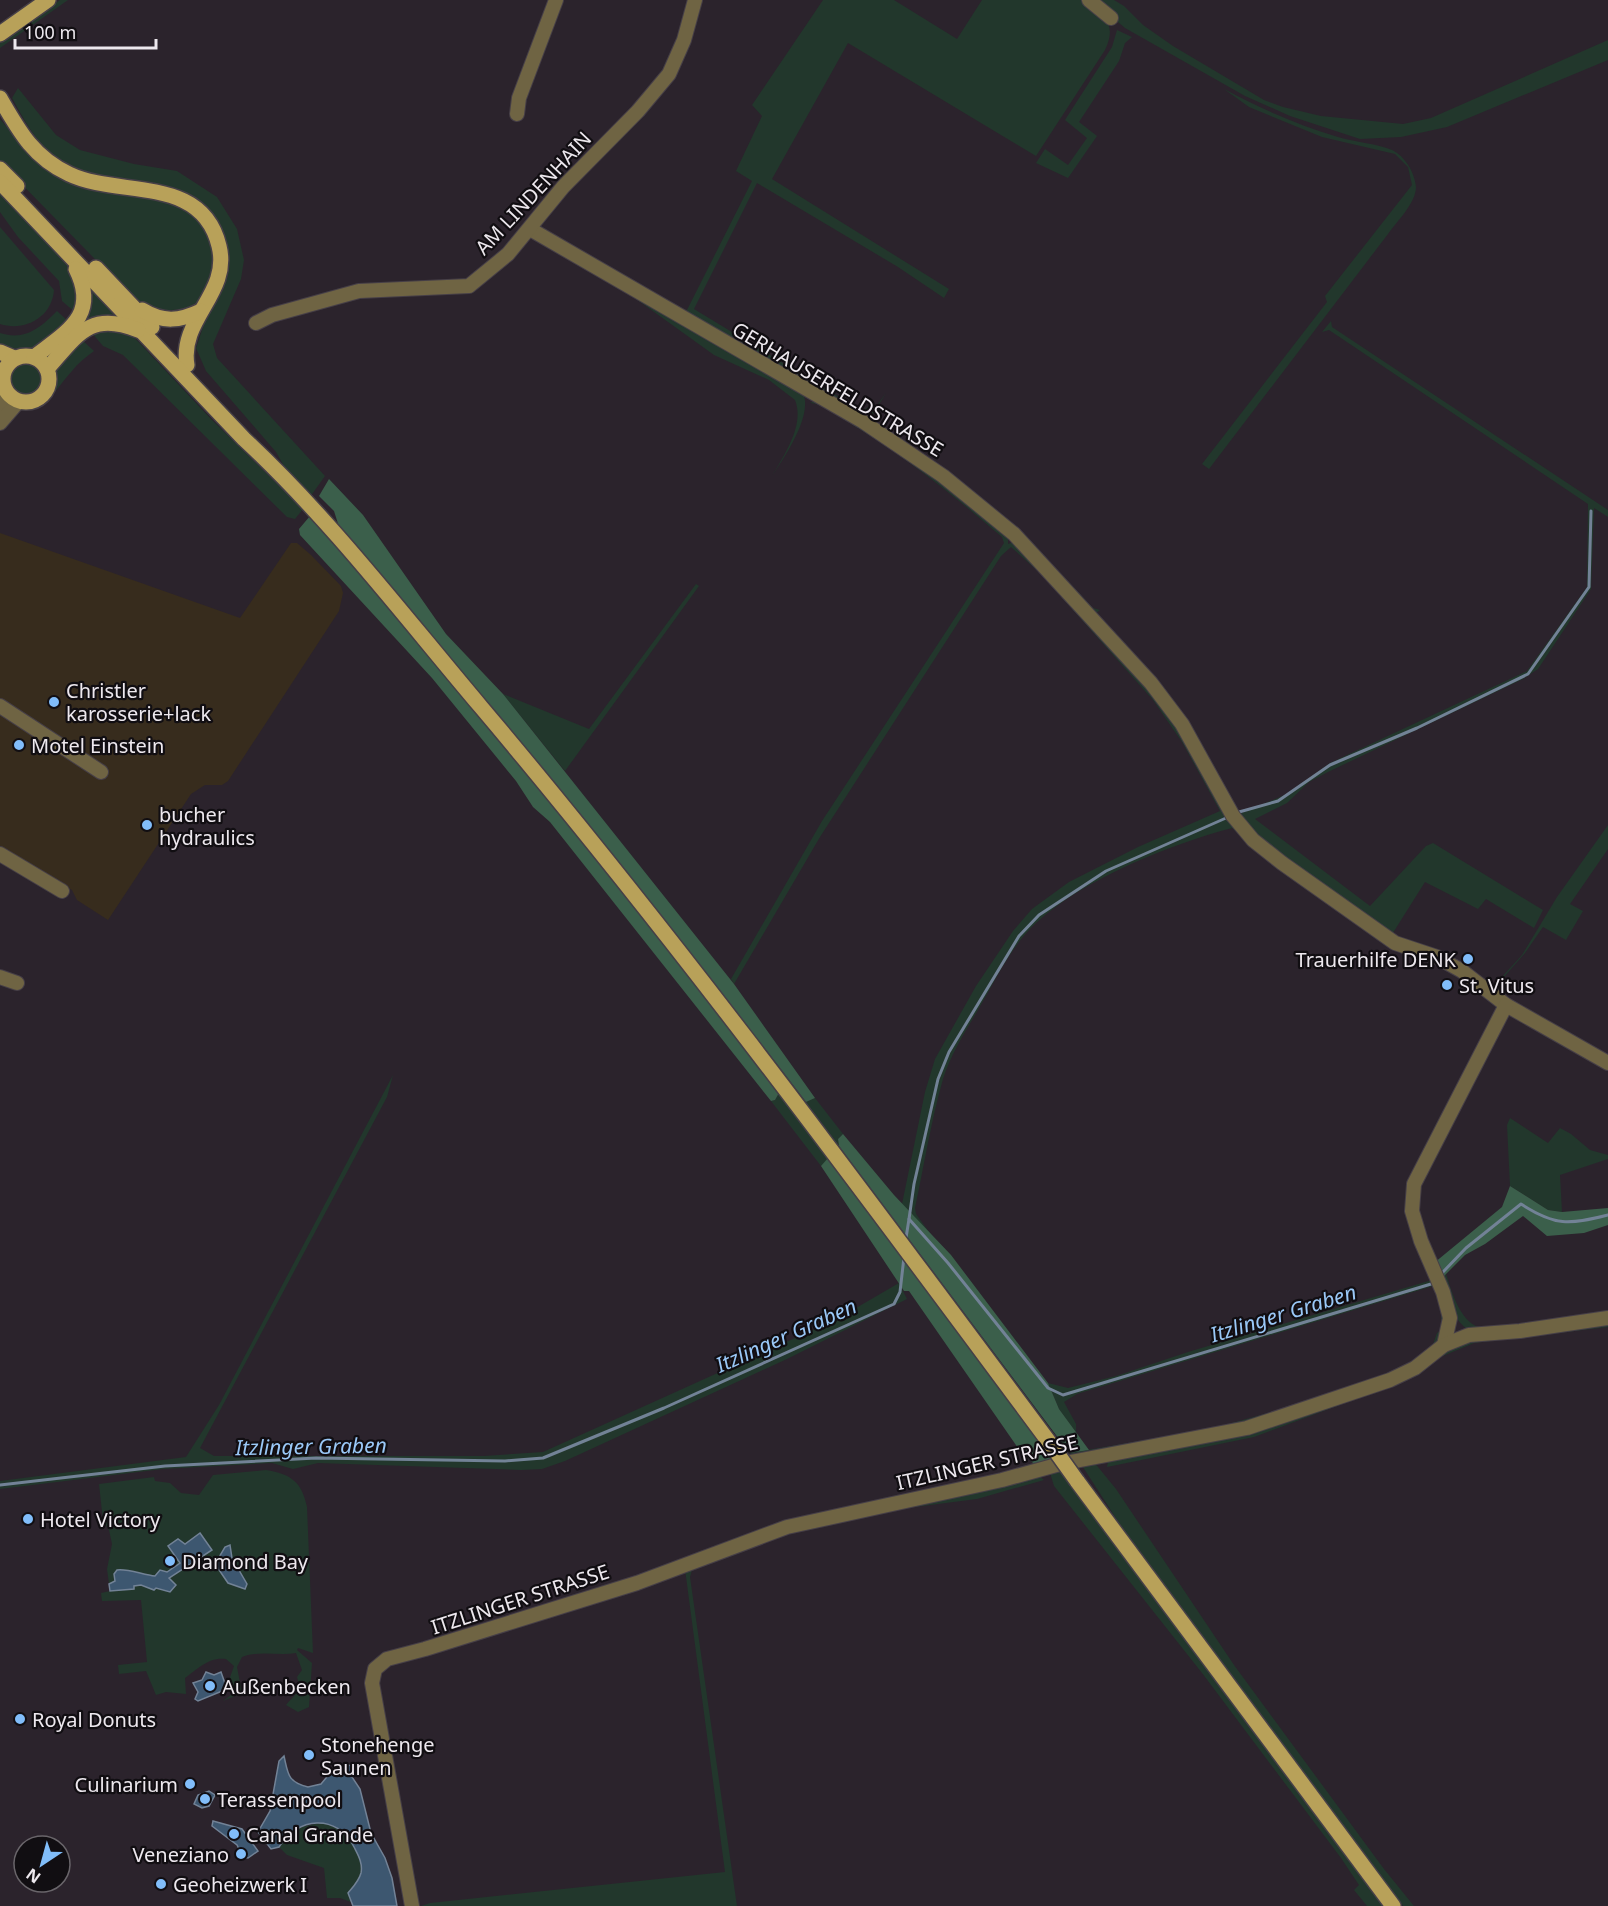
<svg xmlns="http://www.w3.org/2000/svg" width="1608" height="1906" font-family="'Noto Sans',sans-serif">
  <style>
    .commercial { fill: #372c1d }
    .green { fill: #22372c }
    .forest { fill: #3b5f4b }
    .water { fill: #3d5770; stroke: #728296; stroke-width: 1.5 }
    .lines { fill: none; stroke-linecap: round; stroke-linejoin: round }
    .stream { stroke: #728296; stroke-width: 3 }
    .minor-casing { stroke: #463f47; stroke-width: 16 }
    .major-casing { stroke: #463f47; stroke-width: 18 }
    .minor { stroke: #6f6443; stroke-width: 14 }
    .major { stroke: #b8a159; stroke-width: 15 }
    .major-bridge-casing { stroke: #463f47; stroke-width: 18; stroke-linecap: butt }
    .major-bridge { stroke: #b8a159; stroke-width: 15 }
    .poi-dot { fill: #81bdfa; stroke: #110e12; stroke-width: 2 }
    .labels { text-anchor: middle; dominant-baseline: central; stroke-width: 4.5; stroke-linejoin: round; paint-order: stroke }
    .street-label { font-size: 20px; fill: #ede8ee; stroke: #110e12 }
    .poi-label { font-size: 20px; fill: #ede8ee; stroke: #110e12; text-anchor: start }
    .water-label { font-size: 21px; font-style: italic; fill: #9ac8f7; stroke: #110e12 }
  </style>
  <rect width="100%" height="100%" fill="#2b232c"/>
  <polygon class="commercial" points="0,533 240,618 291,543 297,543 311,555 341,586 343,593 339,611 228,781 222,785 205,785 191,794 108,920 77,900 72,890 12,854 0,850"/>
  <g class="green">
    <polygon points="60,0 68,0 0,48 0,42"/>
    <path d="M823 0H894L957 39 982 0H1084C1103 17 1118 22 1105 50L1036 156 848 43 772 179 949 289 944 298 898 267 757 183 694 309 862 411 873 403 863 414 685 314 752 181 736 171 762 116 752 105Z"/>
    <polygon points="1092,0 1114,0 1124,6 1143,25 1173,46 1264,100 1283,107 1321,116 1403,124 1431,118 1608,40 1608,60 1447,127 1401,137 1360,139 1290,116 1245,96 1125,28"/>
    <polygon points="1117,30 1132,37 1125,43 1119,61 1079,122 1097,136 1068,178 1036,163 1045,149 1068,165 1087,138 1065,120 1112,47"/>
    <path d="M18 88 56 135 80 150 134 164 177 171 217 197 237 229 244 260 241 279 213 344 217 358 325 476 310 497 285 468 276 452 206 371 196 348C200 338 202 327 207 318 215 299 227 284 229 263 230 248 222 228 213 217 168 164 118 192 67 164 39 149 27 125 12 98Z"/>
    <path d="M1224 89C1261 109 1298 125 1338 137 1354 142 1379 144 1392 150 1405 156 1415 173 1416 187 1416 203 1397 221 1388 234L1209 469 1202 464 1327 302 1325 296 1412 185 1408 167 1395 154 1322 137 1249 107Z"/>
    <path d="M0 119C16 138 34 160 56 173 63 177 74 178 82 180 119 188 187 194 206 230 235 286 192 331 135 300L0 162Z"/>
    <polygon points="0,191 74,273 81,289 76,313 62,301 59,281 18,237 0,212"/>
    <path d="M0 227 54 290C52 317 25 332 0 324Z"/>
    <polygon points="89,280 123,316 100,317 48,362 41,355 90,303"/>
    <path d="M611 281 802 391C815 413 784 458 772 476 784 455 805 425 795 400L769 380 714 355Z"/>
    <path d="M57 311 69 322 32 350 0 347V333C25 341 40 328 57 311Z"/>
    <polygon points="1331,321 1332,327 1608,510 1608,517 1594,508 1591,589 1538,669 1523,679 1328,772 1309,782 1287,803 1255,819 1370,906 1426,846 1433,843 1543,910 1534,928 1486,899 1478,909 1425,882 1391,936 1271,851 1237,815 1287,794 1330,763 1527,671 1587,587 1588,504 1329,330 1322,332"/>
    <polygon points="99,328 132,335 212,420 303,509 295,519 287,517 123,355 103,346 91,332"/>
    <path d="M81 339 94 351C86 357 78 363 72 371 57 387 48 408 24 410L23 407 41 403 47 397 52 388 53 371Z"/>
    <circle cx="26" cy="379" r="17"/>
    <path d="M886 393 870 419C955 470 1026 535 1093 608L1100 610 1095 614 1093 612 1031 545 1000 516 941 469 867 419Z"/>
    <path d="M815 401 924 467 1008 536V544L1015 541 1164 706 1251 845 1232 828C1169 845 1085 878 1036 923 1011 946 995 981 978 1010 965 1032 951 1054 943 1079 931 1121 924 1166 915 1208L916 1214 932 1236 902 1204 925 1092 935 1059 976 986 1013 931 1032 909 1069 882 1138 847 1220 811 1182 742 1153 700 1042 575 1011 547 1001 556 820 837 734 984 731 979 822 821 1004 543 1002 537C952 494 901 453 843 419 833 413 822 403 810 403Z"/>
    <polygon points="696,584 699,586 565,771 503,694 589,729"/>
    <polygon points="1608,825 1608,849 1570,904 1583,911 1566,940 1543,927 1525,953 1503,978 1498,988 1514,1004 1608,1055 1608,1058 1518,1008 1497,991 1501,978 1522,955 1557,897"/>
    <polygon points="393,1075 387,1097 200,1448 214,1456 484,1456 543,1452 837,1319 899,1283 907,1299 787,1359 565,1461 542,1469 521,1470 318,1463 293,1469 272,1463 163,1469 0,1489 0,1481 186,1457 219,1405"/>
    <polygon points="779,1093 832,1158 821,1166 771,1101 775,1100"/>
    <polygon points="815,1098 843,1134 838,1139 839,1146 806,1102"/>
    <polygon points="1510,1118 1548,1143 1560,1128 1571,1134 1590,1150 1608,1155 1608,1159 1560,1175 1562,1212 1548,1210 1510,1186 1507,1125"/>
    <path d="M1416 1239C1429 1266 1453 1302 1444 1333 1423 1398 1159 1443 1094 1454L1073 1456 1070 1453 1214 1428 1332 1395 1376 1380 1417 1360 1431 1350 1437 1333 1441 1330V1307L1433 1286 1077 1394 1064 1402 1076 1424V1433L1059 1409 1048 1383 1068 1388 1116 1376 1188 1352 1432 1280Z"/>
    <path d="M1446 1274C1452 1292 1459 1319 1478 1327L1524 1325 1608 1311V1316L1526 1328 1473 1332C1453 1324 1448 1298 1441 1279Z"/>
    <polygon points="1608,1321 1608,1327 1474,1343 1438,1358 1441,1353 1477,1338"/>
    <polygon points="1433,1360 1434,1363 1404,1381 1254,1437 1107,1467 1108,1461 1195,1443"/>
    <polygon points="1094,1462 1116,1489 1234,1665 1384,1869 1414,1906 1403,1906 1119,1523 1081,1464"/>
    <path d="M266 1470C291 1474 302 1482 307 1507L313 1653 298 1648 297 1650 312 1663 309 1707 298 1712 286 1705C294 1694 302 1694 297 1677L302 1670 296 1653C278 1656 260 1650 242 1657L237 1667 242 1693 223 1701 231 1695 235 1688 229 1680 234 1666 226 1659C208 1657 198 1669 185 1678L186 1694 166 1692 156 1695 146 1671 119 1674 118 1665 147 1662 141 1600 102 1601 101 1593 110 1591 107 1569 112 1544 109 1530 103 1521 99 1484 154 1477 155 1481 170 1483 181 1493 199 1495 213 1475Z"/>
    <polygon points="1059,1470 1069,1484 1072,1483 1386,1906 1367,1906 1354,1890 1359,1885 1341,1858 1202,1673 1054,1486 1050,1473"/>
    <polygon points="1038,1475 1044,1480 977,1499 868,1513 796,1530 692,1570 690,1577 737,1906 421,1906 430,1903 725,1872 685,1569 797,1528"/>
    <path d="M323 1822C343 1829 365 1848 361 1872 360 1880 353 1887 348 1893L351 1902 340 1898H327L324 1868 287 1855 279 1847 297 1828Z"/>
  </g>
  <g class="forest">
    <path d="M329 479 363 515 446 634 503 694 734 984 815 1098 806 1102C656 906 501 716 340 530L334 511 319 496Z"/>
    <path d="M310 516C473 702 632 893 779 1093L775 1100 771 1101 550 822 533 807 516 781 432 678 300 535 299 529Z"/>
    <polygon points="843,1134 894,1195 951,1255 1048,1383 1059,1409 1089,1450 1070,1453 1065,1447 839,1146 838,1139"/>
    <polygon points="828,1158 1046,1447 1044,1449 1052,1459 1034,1464 1018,1448 909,1291 904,1291 821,1166"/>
    <polygon points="1510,1186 1548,1210 1562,1212 1608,1208 1608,1225 1584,1233 1547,1236 1523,1216 1485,1244 1465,1255 1441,1279 1434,1263 1502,1207"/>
  </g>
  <g class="water">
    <path d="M200 1533 212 1550 169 1578 176 1585 170 1592 156 1588 154 1590 141 1585 134 1586V1589L110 1591 109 1584 115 1581 114 1574 117 1570C126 1568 144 1575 155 1576L160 1570 167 1572 180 1563 168 1546 178 1539 185 1544Z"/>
    <polygon points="230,1545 232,1558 247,1584 245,1589 228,1583 215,1564 225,1547"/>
    <polygon points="206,1672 214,1675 221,1672 227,1689 198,1701 195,1699 198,1692 193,1683 202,1680"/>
    <path d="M284 1756C288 1773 287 1782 308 1787L321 1784 331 1772 336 1774 337 1768 346 1771 348 1765 352 1766V1777L360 1789 371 1833 385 1858 392 1878 397 1906H353L348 1893C353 1887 359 1881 361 1873 363 1863 358 1855 354 1847 337 1813 297 1817 279 1847L271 1849 258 1832 270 1811 279 1761Z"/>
    <polygon points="209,1791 215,1795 209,1806 202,1808 194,1804 198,1795"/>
    <polygon points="213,1821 242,1829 258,1851 248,1858 243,1857 237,1845 212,1826"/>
  </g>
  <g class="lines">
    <g class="stream">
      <polyline points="1239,812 1278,801 1330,765 1417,728 1528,674 1589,587 1591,511"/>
      <polyline points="909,1219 914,1184 938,1079 949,1052 1019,936 1039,915 1106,871 1226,818"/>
      <polyline points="906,1238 909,1219 948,1263 1048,1388 1063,1395 1431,1284"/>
      <path d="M1442 1273 1466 1248 1521 1204C1555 1226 1569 1225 1608 1215"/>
      <polyline points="0,1485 165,1466 316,1458 505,1461 543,1458 664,1408 894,1304 900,1292 904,1257"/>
    </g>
    <g class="minor-casing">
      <g id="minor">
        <polyline points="1089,0 1111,18"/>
        <polyline points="517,114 519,98 556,0"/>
        <polyline points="530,229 862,421 943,476 1014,534 1151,683 1182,724 1233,816 1253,840 1282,863 1395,943 1437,957 1462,971 1506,1005 1608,1063"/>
        <polyline points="256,323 272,315 359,291 469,286 508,254 563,187 638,111 669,74 684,40 695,0"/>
        <polyline points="0,407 7,393"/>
        <polyline points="0,423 19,401"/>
        <polyline points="0,706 101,772"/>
        <polyline points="0,854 62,891"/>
        <polyline points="0,977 17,983"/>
        <polyline points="1444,1345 1450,1318 1443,1292 1421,1241 1412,1211 1414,1184 1506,1005"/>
        <polyline points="412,1906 372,1683 375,1669 387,1659 425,1649 637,1583 787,1527 1002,1480 1060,1464 1247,1428 1390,1380 1415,1368 1444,1345 1469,1335 1520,1331 1608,1318"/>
      </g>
    </g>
    <g class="major-casing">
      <g id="major">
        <polyline points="0,34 48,0"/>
        <path d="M0 98C19 131 33 157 69 174 119 198 202 174 219 246 231 293 179 319 187 365"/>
        <polyline points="0,169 17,186"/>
        <path d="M0 182 244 439C331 520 404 616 481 707 682 945 866 1196 1052 1446"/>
        <polyline points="96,268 152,327"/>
        <path d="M142 310C163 323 180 321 201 311"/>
        <polyline points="0,352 14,358"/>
        <circle cx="26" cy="379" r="23"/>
        <path d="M34 357C68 331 99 315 76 269"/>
        <path d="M47 369C78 334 90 311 138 330"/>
        <polyline points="1077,1481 1393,1906"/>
      </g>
    </g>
    <use href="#minor" class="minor"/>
    <use href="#major" class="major"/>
    <g class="major-bridge-casing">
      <polyline id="major-bridge" points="1052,1446 1077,1481"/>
    </g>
    <use href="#major-bridge" class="major-bridge"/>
  </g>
  <g class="poi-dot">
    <circle cx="54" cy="702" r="6"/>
    <circle cx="19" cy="745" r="6"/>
    <circle cx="147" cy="825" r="6"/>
    <circle cx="1468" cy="959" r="6"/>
    <circle cx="1447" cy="985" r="6"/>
    <circle cx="28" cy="1519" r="6"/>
    <circle cx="170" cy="1561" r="6"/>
    <circle cx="210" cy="1686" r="6"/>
    <circle cx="20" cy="1719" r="6"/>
    <circle cx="309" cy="1755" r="6"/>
    <circle cx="190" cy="1784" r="6"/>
    <circle cx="205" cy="1799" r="6"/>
    <circle cx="234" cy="1834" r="6"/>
    <circle cx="241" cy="1854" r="6"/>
    <circle cx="161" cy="1884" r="6"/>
  </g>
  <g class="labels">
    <g class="street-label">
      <text transform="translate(533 193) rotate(-47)">AM LINDENHAIN</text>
      <text transform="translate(838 389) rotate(31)">GERHAUSERFELDSTRASSE</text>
      <text transform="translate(987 1462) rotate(-13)">ITZLINGER STRASSE</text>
      <text transform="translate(520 1599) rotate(-18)">ITZLINGER STRASSE</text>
    </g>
    <g class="poi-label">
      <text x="66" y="690">Christler<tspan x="66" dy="23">karosserie+lack</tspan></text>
      <text x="31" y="745">Motel Einstein</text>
      <text x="159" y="814">bucher<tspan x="159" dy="23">hydraulics</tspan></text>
      <text x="1456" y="959" text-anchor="end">Trauerhilfe DENK</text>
      <text x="1459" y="985">St. Vitus</text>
      <text x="40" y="1519">Hotel Victory</text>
      <text x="182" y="1561">Diamond Bay</text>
      <text x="222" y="1686">Außenbecken</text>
      <text x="32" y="1719">Royal Donuts</text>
      <text x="321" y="1744">Stonehenge<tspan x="321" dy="23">Saunen</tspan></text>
      <text x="178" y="1784" text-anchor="end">Culinarium</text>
      <text x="217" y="1799">Terassenpool</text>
      <text x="246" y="1834">Canal Grande</text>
      <text x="229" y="1854" text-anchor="end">Veneziano</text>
      <text x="173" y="1884">Geoheizwerk I</text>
    </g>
    <g class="water-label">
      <text transform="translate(1283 1313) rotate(-17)">Itzlinger Graben</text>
      <text transform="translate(786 1335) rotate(-24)">Itzlinger Graben</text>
      <text transform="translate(311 1446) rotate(-1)">Itzlinger Graben</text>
    </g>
  </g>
  <g transform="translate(42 1864) rotate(216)"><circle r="28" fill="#110e12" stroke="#69656a" stroke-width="1.5"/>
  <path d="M0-4.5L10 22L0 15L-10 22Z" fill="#81bdfa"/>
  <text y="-9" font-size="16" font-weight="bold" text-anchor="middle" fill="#ede8ee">N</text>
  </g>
  <path d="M15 39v9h141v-9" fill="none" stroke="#ede8ee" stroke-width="3"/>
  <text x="24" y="39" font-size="18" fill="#ede8ee" stroke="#110e12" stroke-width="4.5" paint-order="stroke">100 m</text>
</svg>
